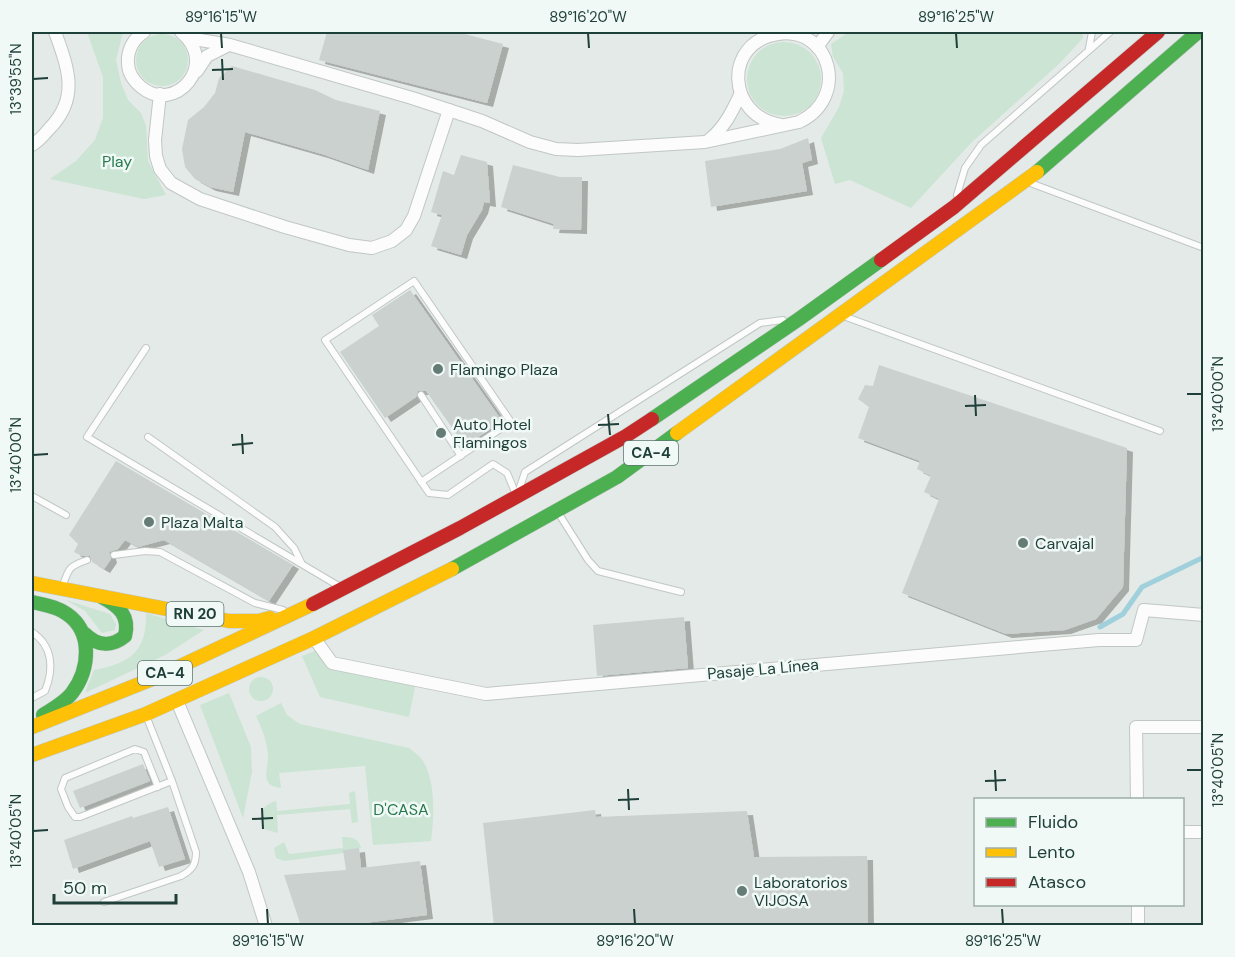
<svg xmlns="http://www.w3.org/2000/svg" width="1235" height="957" font-family="'DM Sans',sans-serif">
  <style>
    .green { fill: #cbe4d4 }
    .lines { fill: none; stroke-linecap: round; stroke-linejoin: round }
    .stream { stroke: #a0d0dc; stroke-width: 5 }
    .building { fill: #cad1cf; filter: url(#shadow) }
    .lane-casing { stroke: #c1c7c4; stroke-width: 8 }
    .street-casing { stroke: #c1c7c4; stroke-width: 14 }
    .fast-casing { stroke: #bcc6c3; stroke-width: 15 }
    .slow-casing { stroke: #bcc6c3; stroke-width: 15 }
    .jam-casing { stroke: #bcc6c3; stroke-width: 15 }
    .lane { stroke: #fbfcfb; stroke-width: 6 }
    .street { stroke: #fbfcfb; stroke-width: 12 }
    .fast { stroke: #4caf50; stroke-width: 14 }
    .slow { stroke: #ffc107; stroke-width: 14 }
    .jam { stroke: #c62828; stroke-width: 14 }
    .ticks { fill: none; stroke: #1f3f39; stroke-width: 2 }
    .poi-dot { fill: #647b76; stroke: #f1f9f6; stroke-width: 2 }
    .labels { text-anchor: middle; dominant-baseline: central; stroke-width: 5; stroke-linejoin: round; paint-order: stroke }
    .shield { fill: #f1f9f6; stroke: #5e7772; stroke-width: 1.5 }
    .shield-label { font-size: 15px; font-weight: bold; fill: #1f3f39 }
    .park-label { font-size: 16px; fill: #267a4c; stroke: #f1f9f6 }
    .poi-label { font-size: 16px; fill: #1f3f39; stroke: #f1f9f6; text-anchor: start }
    .street-label { font-size: 16px; fill: #1f3f39; stroke: #f1f9f6 }
    .neatline { fill: none; stroke: #1f3f39; stroke-width: 2 }
    .ticks-label { font-size: 15px; text-anchor: middle; fill: #1f3f39 }
  </style>
  <defs>
    <filter id="shadow"><feDropShadow dx="6" dy="4" stdDeviation="0" flood-color="#0004"/></filter>
  </defs>
  <rect width="100%" height="100%" fill="#e4eae7"/>
  <g class="green">
    <polygon points="87,32 123,32 116,60 121,83 128,100 141,113 146,126 148,161 166,195 144,199 50,179 76,161 95,140 103,118 103,77"/>
    <polygon points="849,32 1083,32 1083,38 1060,63 971,143 911,208 850,180 835,184 821,138 839,107 844,91 843,73 833,57 831,44"/>
    <circle cx="162" cy="60" r="26"/>
    <circle cx="784" cy="79" r="37"/>
    <polygon points="66,600 110,614 116,624 115,630 102,633 85,611"/>
    <path d="M146 613 204 630 165 655 85 693 94 670C130 663 147 652 146 613Z"/>
    <polygon points="320,649 330,665 416,682 409,717 320,697 302,656"/>
    <circle cx="261" cy="689" r="12"/>
    <polygon points="229,693 251,747 252,772 243,818 200,705"/>
    <path d="M281 703 287 715 300 724 409 748C414 752 420 756 423 761 436 783 434 816 431 841L373 845 365 766 279 773 281 788C276 787 271 787 268 782 264 775 268 766 268 758 268 743 262 729 256 716Z"/>
    <path d="M355 791 358 822 352 823 350 809 277 815 278 833 264 829C258 814 261 806 276 801L277 811 350 804 349 793Z"/>
    <path d="M342 837C351 837 359 838 361 848L344 850V853L284 861 276 858 274 848 284 842 289 854 343 848Z"/>
  </g>
  <g class="lines">
    <polyline class="stream" points="1100,627 1123,614 1142,587 1204,557"/>
  </g>
  <g class="building">
    <polygon points="327,32 457,32 503,44 487,103 319,60"/>
    <polygon points="232,66 315,90 336,100 380,111 368,170 322,154 245,132 233,192 210,187 195,179 185,167 182,149 188,120 204,107 215,93 219,78"/>
    <polygon points="808,138 812,160 802,163 807,191 711,207 705,161 780,149"/>
    <polygon points="461,155 487,162 490,203 484,202 482,210 467,235 461,255 431,246 442,215 431,212 443,171 454,175"/>
    <polygon points="513,165 560,177 582,177 581,230 553,229 554,224 501,207"/>
    <polygon points="410,290 502,421 465,446 426,391 418,391 416,397 385,418 340,352 379,326 372,315"/>
    <polygon points="879,365 1127,448 1123,587 1096,619 1065,630 1006,634 902,593 939,499 924,492 931,476 917,469 920,461 858,438 869,407 858,399 865,385 873,386"/>
    <polygon points="116,461 293,565 269,601 164,540 138,547 125,540 118,549 109,552 111,559 104,569 92,562 90,556 82,556 74,552 78,544 69,535"/>
    <polygon points="684,617 688,668 597,676 593,625"/>
    <polygon points="143,764 150,781 80,808 73,791"/>
    <polygon points="168,807 185,859 159,867 150,841 73,869 64,840 132,816 133,818"/>
    <polygon points="595,810 596,817 747,811 754,857 867,856 868,926 494,926 483,823"/>
    <polygon points="359,848 361,868 420,861 427,915 340,926 301,926 284,875 346,870 343,850"/>
  </g>
  <g class="lines">
    <g class="lane-casing">
      <g id="lane">
        <polyline points="1089,48 1092,32"/>
        <polyline points="1033,184 1204,248"/>
        <polyline points="957,195 965,168 981,145 1110,32"/>
        <polyline points="846,317 1160,431"/>
        <polyline points="146,348 87,437 337,585"/>
        <polyline points="421,395 461,456"/>
        <polyline points="148,437 275,527 294,548 301,562"/>
        <polyline points="421,482 511,422 414,281 325,340 429,493 448,495 493,464 507,473 515,492"/>
        <polyline points="520,487 525,472 760,323 783,320"/>
        <polyline points="32,496 66,515"/>
        <polyline points="559,514 588,560 598,571 681,592"/>
        <polyline points="114,555 145,551 160,552 255,603 283,610"/>
        <path d="M63 585C69 567 70 566 87 560"/>
        <path d="M32 632C53 646 54 669 45 691L32 698"/>
        <polyline points="158,787 144,752 135,749 65,778 61,789 68,807 75,817 80,817 172,781"/>
        <path d="M104 902 181 876C192 870 196 865 196 852L172 781 147 718"/>
      </g>
    </g>
    <g class="street-casing">
      <g id="street">
        <path d="M144 32C134 38 127 50 128 63 128 72 134 81 141 87 175 115 220 64 181 32"/>
        <path d="M188 38 230 45 412 98 482 121 530 142 556 149 578 150 705 142 799 122C850 98 831 26 778 34 723 42 726 116 781 125"/>
        <polyline points="817,47 828,32"/>
        <polyline points="197,71 207,56 229,45"/>
        <polyline points="160,94 155,140 156,156 160,169 171,183 200,199 285,227 349,245 372,248 392,241 406,230 414,216 449,110"/>
        <path d="M709 140C724 128 732 112 740 95"/>
        <path d="M32 145C39 141 44 135 49 129 80 98 68 68 55 32"/>
        <polyline points="314,638 332,663 486,694 1099,640 1136,640 1144,610 1204,615"/>
        <polyline points="177,701 249,872 266,926"/>
        <polyline points="1137,800 1136,727 1204,727"/>
        <polyline points="1182,832 1204,832"/>
        <polyline points="1138,904 1138,926"/>
      </g>
    </g>
    <g class="fast-casing">
      <g id="fast">
        <polyline points="1037,172 1198,32"/>
        <polyline points="652,419 799,319 881,260"/>
        <polyline points="452,569 617,477 677,433"/>
        <path d="M32 602C44 605 56 606 67 614 93 632 90 669 72 693 65 702 53 709 43 715"/>
        <path d="M85 634C97 646 112 647 125 636 130 616 119 606 102 597"/>
      </g>
    </g>
    <g class="slow-casing">
      <g id="slow">
        <polyline points="677,433 1037,172"/>
        <polyline points="32,583 229,621 259,621 270,618"/>
        <polyline points="32,727 157,677 313,604"/>
        <polyline points="32,755 146,714 314,638 452,569"/>
      </g>
    </g>
    <g class="jam-casing">
      <g id="jam">
        <polyline points="881,260 954,207 1158,32"/>
        <polyline points="313,604 460,528 626,436 652,419"/>
      </g>
    </g>
    <use href="#lane" class="lane"/>
    <use href="#street" class="street"/>
    <use href="#fast" class="fast"/>
    <use href="#slow" class="slow"/>
    <use href="#jam" class="jam"/>
  </g>
  <path class="ticks" d="M221 33 222 48M588 33 589 48M956 33 957 48M222 59 223 80M212 70 233 69M33 79 48 78M1187 394H1202M975 395 976 416M965 406 986 405M608 414 610 435M598 425 619 424M242 434 243 454M232 445 253 443M33 455 48 454M995 770 996 791M1187 770H1202M985 781 1006 780M628 789 629 810M618 800 639 799M262 808 263 829M252 819 273 818M33 831 48 830M267 909 268 924M634 909 635 924M1002 909 1003 924"/>
  <g class="poi-dot">
    <circle cx="438" cy="369" r="6"/>
    <circle cx="441" cy="433" r="6"/>
    <circle cx="149" cy="522" r="6"/>
    <circle cx="1023" cy="543" r="6"/>
    <circle cx="742" cy="891" r="6"/>
  </g>
  <g class="labels">
    <g class="shield">
      <rect x="624" y="441" width="54" height="24" rx="4.5"/>
      <rect x="166.5" y="602" width="57" height="24" rx="4.5"/>
      <rect x="138" y="661" width="54" height="24" rx="4.5"/>
    </g>
    <g class="shield-label">
      <text x="651" y="453">CA-4</text>
      <text x="195" y="614">RN 20</text>
      <text x="165" y="673">CA-4</text>
    </g>
    <g class="park-label">
      <text x="117" y="161">Play</text>
      <text x="401" y="809">D'CASA</text>
    </g>
    <g class="poi-label">
      <text x="450" y="369">Flamingo Plaza</text>
      <text x="453" y="424">Auto Hotel<tspan x="453" dy="18">Flamingos</tspan></text>
      <text x="161" y="522">Plaza Malta</text>
      <text x="1035" y="543">Carvajal</text>
      <text x="754" y="882">Laboratorios<tspan x="754" dy="18">VIJOSA</tspan></text>
    </g>
    <g class="street-label">
      <text transform="translate(763 669) rotate(-5)">Pasaje La Línea</text>
    </g>
  </g>
  <rect width="1235" height="957" fill="none" stroke="#f1f9f6" stroke-width="66"/>
  <rect x="974" y="798" width="210" height="108" fill="#f1f9f6" stroke="#9dafaa" stroke-width="1.5"/>
  <rect x="986" y="818" width="30" height="9" fill="#4caf50" stroke="#9dafaa" stroke-width="1.5"/>
  <text x="1028" y="828" font-size="18" fill="#1f3f39">Fluido</text>
  <rect x="986" y="848" width="30" height="9" fill="#ffc107" stroke="#9dafaa" stroke-width="1.5"/>
  <text x="1028" y="858" font-size="18" fill="#1f3f39">Lento</text>
  <rect x="986" y="878" width="30" height="9" fill="#c62828" stroke="#9dafaa" stroke-width="1.5"/>
  <text x="1028" y="888" font-size="18" fill="#1f3f39">Atasco</text>
  <path d="M54 894v9h122v-9" fill="none" stroke="#1f3f39" stroke-width="3"/>
  <text x="63" y="894" font-size="18" fill="#1f3f39" stroke="#f1f9f6" stroke-width="4.5" paint-order="stroke">50 m</text>
  <rect x="33" y="33" width="1169" height="891" class="neatline"/>
  <g class="ticks-label">
    <text x="221" y="22">89°16'15"W</text>
    <text x="588" y="22">89°16'20"W</text>
    <text x="956" y="22">89°16'25"W</text>
    <text transform="translate(16 79) rotate(-90)" y="5">13°39'55"N</text>
    <text transform="translate(1218 394) rotate(-90)" y="5">13°40'00"N</text>
    <text transform="translate(16 455) rotate(-90)" y="5">13°40'00"N</text>
    <text transform="translate(1218 770) rotate(-90)" y="5">13°40'05"N</text>
    <text transform="translate(16 831) rotate(-90)" y="5">13°40'05"N</text>
    <text x="268" y="946">89°16'15"W</text>
    <text x="635" y="946">89°16'20"W</text>
    <text x="1003" y="946">89°16'25"W</text>
  </g>
</svg>
